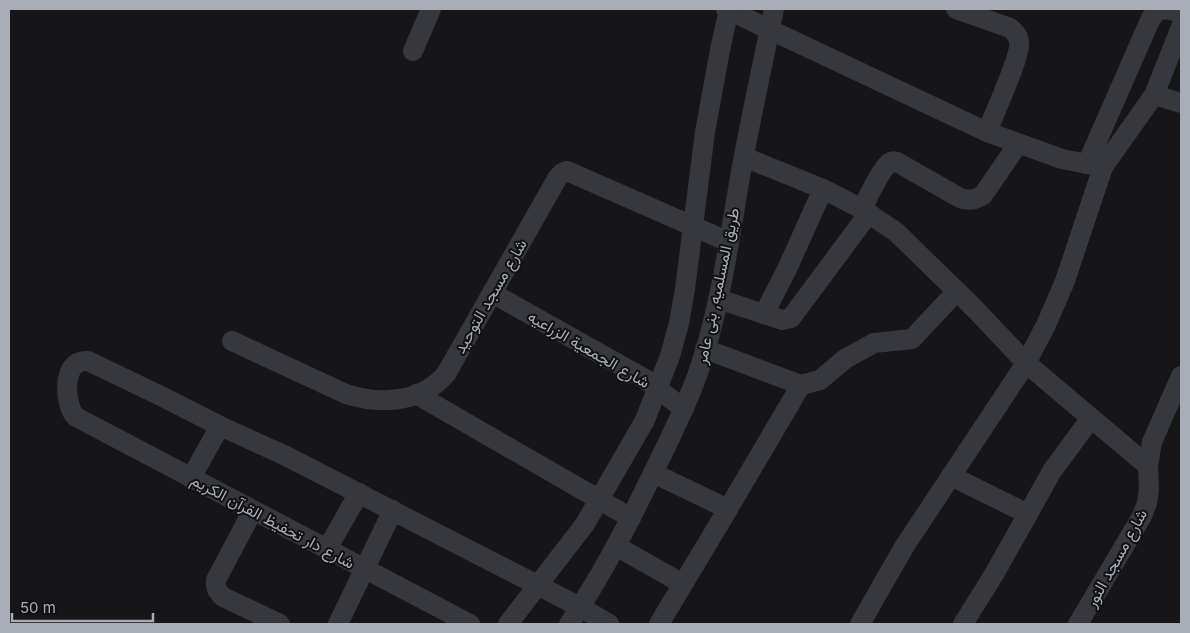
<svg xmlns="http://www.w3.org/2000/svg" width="1190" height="633" font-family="Inter,Vazirmatn,sans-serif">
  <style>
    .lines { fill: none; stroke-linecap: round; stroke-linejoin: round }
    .minor { stroke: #37383d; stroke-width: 20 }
    .labels { text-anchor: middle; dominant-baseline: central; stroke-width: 4; stroke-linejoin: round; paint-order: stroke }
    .street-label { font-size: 16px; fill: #a8adb8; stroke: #111113 }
  </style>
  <rect width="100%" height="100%" fill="#161618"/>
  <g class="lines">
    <g class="minor">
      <polyline points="726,9 987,132 1062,159 1103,167"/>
      <path d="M956 9 1010 28C1015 32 1018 35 1019 41 1022 54 993 116 987 132"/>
      <polyline points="413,51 431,9"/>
      <polyline points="1154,95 1181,103"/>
      <polyline points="744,157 823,189"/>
      <polyline points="1087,164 1151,18 1159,9 1172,10 1181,14"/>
      <path d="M862 209C867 199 881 169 889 163 892 161 893 161 897 162L960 198C969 201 975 200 983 195L1018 144"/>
      <polyline points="492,293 645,379 684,409"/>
      <polyline points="718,299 764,314 788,267 823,189 862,209 896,232 974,308 1026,363 1148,466"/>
      <polyline points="764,314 782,320 791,318 869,213"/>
      <path d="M232 341 346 394C380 405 421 403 446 374L558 177 562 173 567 171 729 242"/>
      <polyline points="705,349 801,385 820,380 845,359 874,343 912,339 957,291"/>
      <polyline points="416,394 631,518"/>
      <path d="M220 426 163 397 88 361C87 361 81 361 80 362 62 367 65 407 76 417L470 624"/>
      <polyline points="653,473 728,509 801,385"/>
      <polyline points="951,476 1028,514 993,576 963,624"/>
      <polyline points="191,478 220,426 284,455 580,607 609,624"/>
      <path d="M253 510 216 580C215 588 217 591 223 597L280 624"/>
      <polyline points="1028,514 1052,471 1091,418"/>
      <polyline points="616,546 683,584"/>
      <polyline points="327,549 359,493"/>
      <polyline points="338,624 393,510"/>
      <polyline points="508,624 585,524 645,420 670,356 679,323 685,289 705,132 720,50 729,9"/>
      <path d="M569 624C600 578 626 529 650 479 667 445 684 411 697 376 719 314 728 248 739 183 749 125 762 67 774 9"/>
      <polyline points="659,624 728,509"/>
      <polyline points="860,624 904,547 1026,363 1046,325 1065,281 1103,167 1154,95 1181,27"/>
      <polyline points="1078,624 1142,516 1147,503 1149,489 1148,466 1152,442 1181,376"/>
    </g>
  </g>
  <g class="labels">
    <g class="street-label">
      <text transform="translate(717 286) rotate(-78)">طريق المسلميه, بنى عامر</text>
      <text transform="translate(490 296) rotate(-60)">شارع مسجد التوحيد</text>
      <text transform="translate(589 349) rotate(30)">شارع الجمعية الزراعيه</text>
      <text transform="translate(273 521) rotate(28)">شارع دار تحفيظ القرآن الكريم</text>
      <text transform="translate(1116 558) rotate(-61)">شارع مسجد النور</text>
    </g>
  </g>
  <rect width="1190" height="633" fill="none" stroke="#a8adb8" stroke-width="20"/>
  <path d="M12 613v8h141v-8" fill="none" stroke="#a8adb8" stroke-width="2.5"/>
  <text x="20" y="613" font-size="15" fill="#a8adb8" stroke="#111113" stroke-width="4" paint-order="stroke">50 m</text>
</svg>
